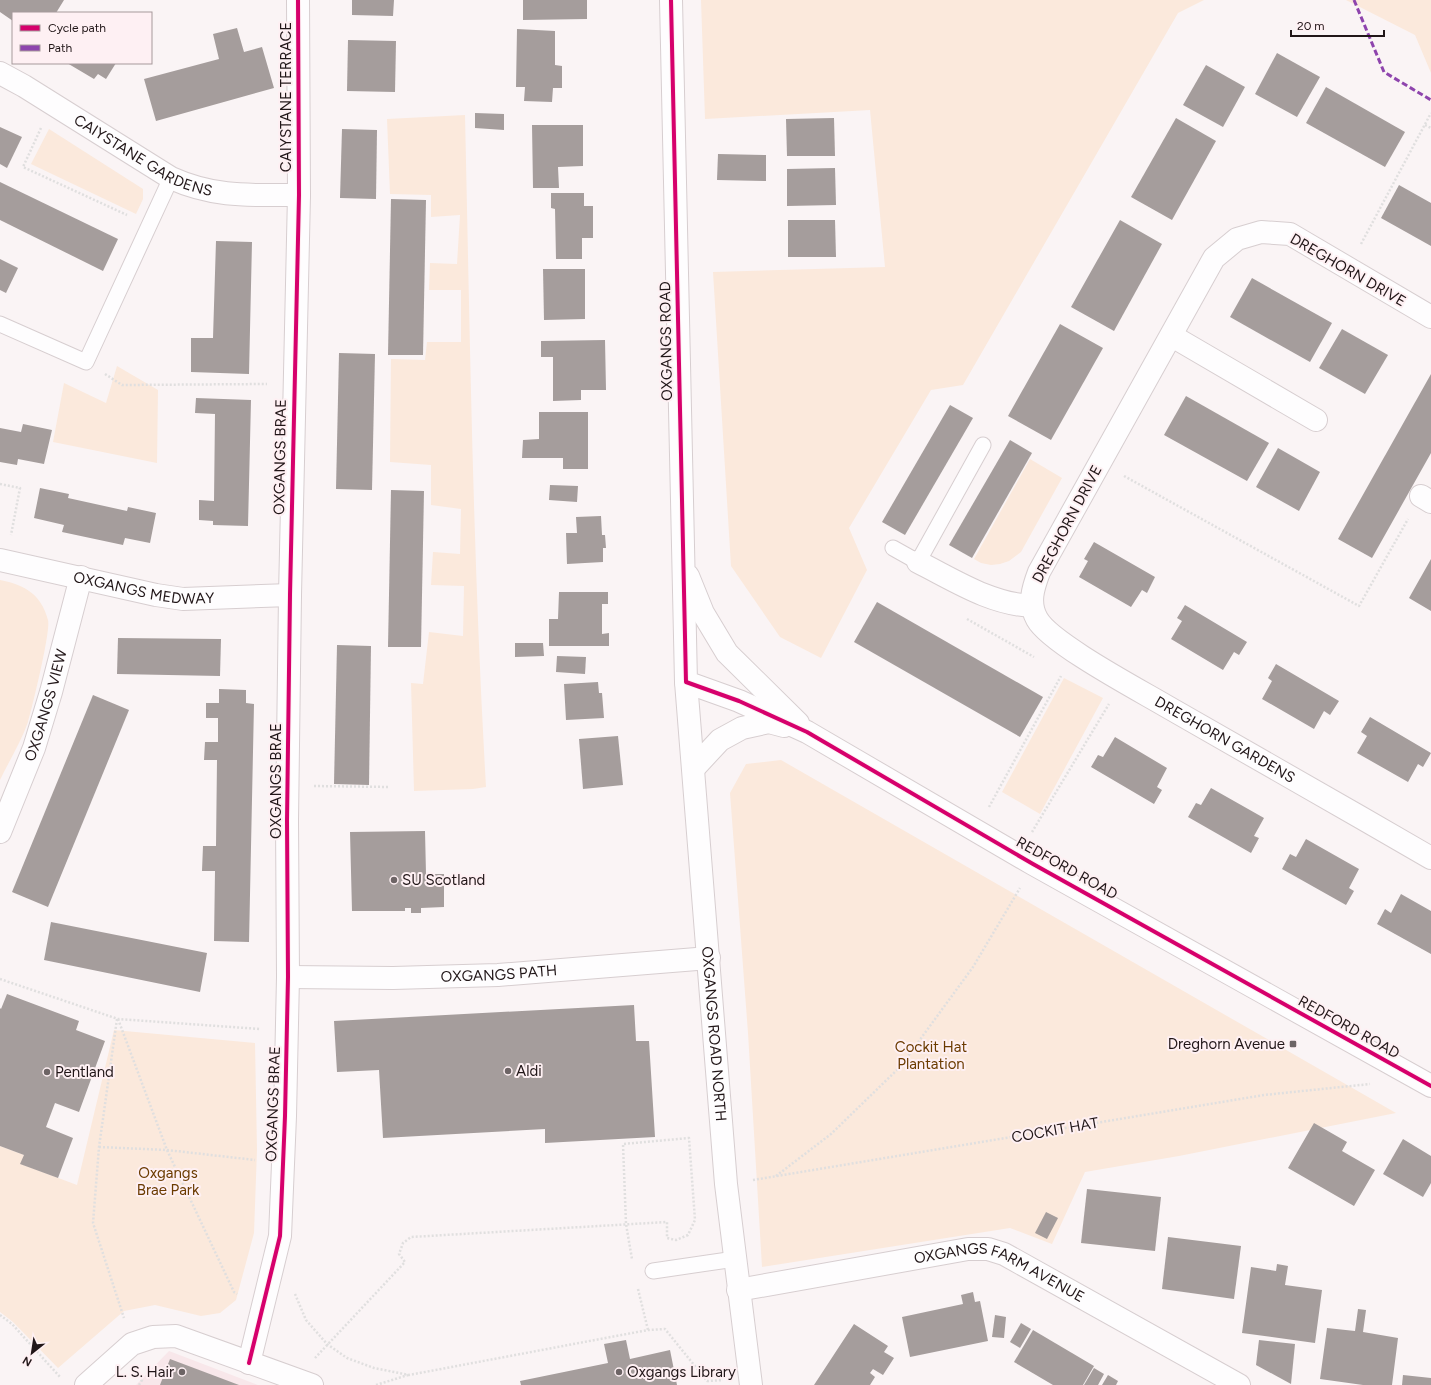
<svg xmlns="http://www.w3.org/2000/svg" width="1431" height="1385" font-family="Figtree,sans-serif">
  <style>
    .built { fill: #f8e7ea }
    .green { fill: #fbe9dc }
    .building { fill: #a59d9c }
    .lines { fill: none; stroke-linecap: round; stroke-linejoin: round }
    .service-casing { stroke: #d7ced0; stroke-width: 17 }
    .minor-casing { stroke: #d7ced0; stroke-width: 24 }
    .tertiary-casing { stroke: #d7ced0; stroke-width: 24 }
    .secondary-casing { stroke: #d7ced0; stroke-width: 24 }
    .path { stroke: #e0dfdf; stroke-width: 2.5; stroke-dasharray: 2 2; stroke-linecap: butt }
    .service { stroke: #fefdfe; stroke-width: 15 }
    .minor { stroke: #fefdfe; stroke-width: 22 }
    .tertiary { stroke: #fefdfe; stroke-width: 22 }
    .secondary { stroke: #fefdfe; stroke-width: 22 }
    .quiet { stroke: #8e44ad; stroke-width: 3; stroke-dasharray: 6 3; stroke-linecap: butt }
    .cycleway-casing { stroke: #fef0f3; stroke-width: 6 }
    .cycleway { stroke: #d6006c; stroke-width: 4 }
    .poi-dot { fill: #6d6465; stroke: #fef0f3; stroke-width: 1.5 }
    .labels { text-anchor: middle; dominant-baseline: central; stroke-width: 4; stroke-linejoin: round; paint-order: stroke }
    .street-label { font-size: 15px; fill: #211618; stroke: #fef0f3 }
    .poi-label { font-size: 15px; fill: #211618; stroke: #fef0f3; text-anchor: start }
    .park-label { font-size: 15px; fill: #6b3b00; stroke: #fef0f3 }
  </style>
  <rect width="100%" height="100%" fill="#faf4f5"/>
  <polygon class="built" points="169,1351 258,1385 136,1385"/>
  <g class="green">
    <polygon points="701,0 1204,0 1178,13 963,385 931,390 849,528 867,570 821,658 780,637 731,566 713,272 885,267 870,110 705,119"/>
    <polygon points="1346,0 1431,0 1431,73 1415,35"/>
    <path d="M465 115C470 339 473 563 486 787L473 789 414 791 411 683 423 684 429 632 463 636 464 586 431 585 433 552 460 554 461 509 431 505V465L390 462 391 359 425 360 427 342H461V290H429L430 263 457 264 460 215 431 217V195L390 194 387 119Z"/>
    <polygon points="49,129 143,189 143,199 136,214 31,164"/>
    <polygon points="117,366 158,390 157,463 53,442 64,383 106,403"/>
    <polygon points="1030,459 1062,478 1021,552 1009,561 1000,564 991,565 981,563 974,559"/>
    <path d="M0 580C25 585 41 594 48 620 51 631 32 708 28 722 21 742 9 761 0 780Z"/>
    <polygon points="1064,678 1103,698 1040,814 1002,792"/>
    <polygon points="781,760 1396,1113 1179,1156 1085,1172 1052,1244 1010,1228 762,1267 748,1033 730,793 746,764"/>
    <polygon points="114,1030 255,1043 257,1150 254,1233 236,1300 220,1313 201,1316 155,1305 124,1311 58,1368 13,1322 0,1312 0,1146 24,1155 21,1164 77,1185"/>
  </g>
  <g class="building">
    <polygon points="0,0 64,0 56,13 13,13 13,21 0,12"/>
    <polygon points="352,0 394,0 393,16 352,15"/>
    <polygon points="523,0 587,0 587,19 523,20"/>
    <polygon points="237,28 244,52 262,47 274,88 156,121 144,79 219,59 213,34"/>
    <polygon points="517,29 555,31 555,65 562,66 562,88 553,88 552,102 524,101 525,87 516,87"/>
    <polygon points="348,40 396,41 395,92 347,91"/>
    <polygon points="1277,53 1320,77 1297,117 1255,94"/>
    <polygon points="67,63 116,63 106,79 98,74 94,79"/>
    <polygon points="1206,65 1245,87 1223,127 1183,105"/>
    <polygon points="1326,87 1405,132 1385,167 1306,123"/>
    <polygon points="475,113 504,114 504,130 475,128"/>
    <polygon points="834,118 835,156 787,156 786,119"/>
    <polygon points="1176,118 1216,141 1172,220 1131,197"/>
    <polygon points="532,125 583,125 583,166 558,167 559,188 533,188"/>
    <polygon points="0,127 22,137 7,168 0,164"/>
    <polygon points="342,129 377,130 376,199 340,198"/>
    <polygon points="718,154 766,155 766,181 717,180"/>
    <polygon points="835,168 836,205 787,206 787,169"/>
    <polygon points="0,182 118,239 103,271 0,220"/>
    <polygon points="1399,185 1431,203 1431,246 1381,218"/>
    <polygon points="551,193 584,193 584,206 593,206 593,238 582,238 582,259 556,259 555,209 551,208"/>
    <polygon points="391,199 426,200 423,355 388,355"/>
    <polygon points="788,220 835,220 836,257 788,257"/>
    <polygon points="1120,220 1162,244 1114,331 1071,307"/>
    <polygon points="216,241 252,242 249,374 191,372 191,338 213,338"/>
    <polygon points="0,259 18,268 6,293 0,290"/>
    <polygon points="543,269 585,269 585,319 544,320"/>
    <polygon points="1252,278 1332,323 1310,362 1230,317"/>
    <polygon points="1060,324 1103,348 1051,440 1008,416"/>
    <polygon points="1342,329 1388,355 1365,394 1319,368"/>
    <polygon points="605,340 606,390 581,390 581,400 553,401 553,357 541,357 541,341"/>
    <polygon points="339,353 375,354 372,490 336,489"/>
    <polygon points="1431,374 1431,453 1372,558 1338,539"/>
    <polygon points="1186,396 1269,443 1247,481 1164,435"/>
    <polygon points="196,398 251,400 248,526 213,525 213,521 199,520 199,500 214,501 215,414 195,413"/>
    <polygon points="950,405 973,418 905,535 882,522"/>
    <polygon points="539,412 588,412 588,469 563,469 563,458 522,458 523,440 539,439"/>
    <polygon points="23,424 52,430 44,464 18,459 17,465 0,462 0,428 21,432"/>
    <polygon points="1010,440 1032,453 972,558 949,545"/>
    <polygon points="1278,448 1320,472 1299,511 1256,487"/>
    <polygon points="550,485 578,486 577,502 549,500"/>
    <polygon points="40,488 69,494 68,498 127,511 128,507 156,513 150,543 125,538 123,545 62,532 64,525 34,518"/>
    <polygon points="391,490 424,491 421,647 388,647"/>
    <polygon points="601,516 602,535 605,535 606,548 603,548 603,562 567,564 566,533 577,533 576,517"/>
    <polygon points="1094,542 1155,577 1147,593 1142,590 1131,607 1079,577 1088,561 1084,559"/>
    <polygon points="1431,559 1431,611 1409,598"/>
    <polygon points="559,592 608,592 608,604 602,604 602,634 609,633 609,646 549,646 549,619 558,619"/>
    <polygon points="877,602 1043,697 1020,737 854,642"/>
    <polygon points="1185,605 1247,642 1239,655 1234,652 1223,670 1171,639 1182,621 1177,618"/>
    <polygon points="118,638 221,639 220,676 117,674"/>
    <polygon points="515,643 543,643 544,656 515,657"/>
    <polygon points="337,645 371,646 369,785 334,784"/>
    <polygon points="557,656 586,657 585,674 556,672"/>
    <polygon points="1276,664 1339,701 1330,715 1324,711 1314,729 1262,699 1272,681 1268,678"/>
    <polygon points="598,682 599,693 602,693 604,718 566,720 564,684"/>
    <polygon points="219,689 246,690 246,703 254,704 249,942 214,941 215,871 202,871 203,846 216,846 217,760 204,760 205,742 218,742 218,718 206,718 206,703 219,703"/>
    <polygon points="93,695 129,710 48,907 12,892"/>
    <polygon points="1370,717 1431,753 1423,767 1418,764 1408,782 1357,753 1367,736 1361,732"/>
    <polygon points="618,736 623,785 583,789 579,739"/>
    <polygon points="1115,737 1167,768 1157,787 1162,790 1154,804 1091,767 1098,755 1103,757"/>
    <polygon points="1211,788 1264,818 1254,836 1259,838 1251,853 1188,817 1196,803 1201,805"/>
    <polygon points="425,831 426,874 444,874 444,907 421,908 421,913 411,913 411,908 405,908 405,911 352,911 350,832"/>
    <polygon points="1306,839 1359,869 1349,888 1354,891 1346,905 1282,869 1290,854 1296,857"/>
    <polygon points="1401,894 1431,911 1431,954 1377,924 1385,909 1391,913"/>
    <polygon points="51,922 207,953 200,992 44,960"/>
    <polygon points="7,994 79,1021 76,1030 105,1041 79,1112 55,1103 46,1127 73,1138 58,1178 20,1164 24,1155 0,1146 0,1008 1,1009"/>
    <polygon points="634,1005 636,1041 649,1041 655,1137 545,1143 545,1129 383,1138 379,1070 337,1072 334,1021"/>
    <polygon points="1314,1123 1347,1142 1342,1151 1375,1170 1354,1206 1288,1168"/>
    <polygon points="1403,1139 1431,1156 1431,1183 1423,1197 1383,1174"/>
    <polygon points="1087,1189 1161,1197 1155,1251 1081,1243"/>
    <polygon points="1046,1212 1058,1218 1047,1239 1035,1233"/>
    <polygon points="1168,1237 1241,1246 1234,1299 1162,1289"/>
    <polygon points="1277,1264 1288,1266 1285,1285 1322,1290 1315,1343 1242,1333 1251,1267 1276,1271"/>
    <polygon points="973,1292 975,1302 980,1301 988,1341 910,1357 902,1317 963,1304 961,1295"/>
    <polygon points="1358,1309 1366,1310 1363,1332 1398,1338 1392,1385 1363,1385 1320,1379 1327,1328 1355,1331"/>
    <polygon points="995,1315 1006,1317 1004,1338 992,1337"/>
    <polygon points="1021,1323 1031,1329 1020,1348 1010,1342"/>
    <polygon points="854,1324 888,1346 884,1352 894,1358 883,1375 873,1369 870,1373 875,1377 870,1385 814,1385"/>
    <polygon points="1033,1330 1094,1366 1083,1385 1053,1385 1014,1362"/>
    <polygon points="626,1340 630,1359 670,1350 677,1385 521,1385 520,1381 608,1363 604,1344"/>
    <polygon points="1259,1340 1295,1344 1291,1384 1256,1365"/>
    <polygon points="170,1359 239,1385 160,1385"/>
    <polygon points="1094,1368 1104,1374 1098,1385 1084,1385"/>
    <polygon points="1108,1375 1118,1381 1116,1385 1102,1385"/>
    <polygon points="1403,1375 1431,1378 1431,1385 1402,1385"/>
  </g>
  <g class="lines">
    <g class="service-casing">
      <g id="service">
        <polyline points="0,324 86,362 171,178"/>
        <polyline points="893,548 918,562 983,445"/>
        <polyline points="653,1271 735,1259"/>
      </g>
    </g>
    <g class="minor-casing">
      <g id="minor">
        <path id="s1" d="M0 73 24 86 171 178C215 198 252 195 299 195"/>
        <path id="s2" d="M1431 317 1290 234 1261 232 1237 239 1214 258 1039 572C1033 588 1028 603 1037 619 1050 643 1139 690 1166 706 1255 757 1343 807 1431 858"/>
        <polyline points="1172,336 1316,420"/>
        <polyline points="1421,496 1431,502"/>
        <path id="s3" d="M0 560 156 595 183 599 290 595"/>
        <path d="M918 562C954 580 990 604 1032 606"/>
        <path id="s4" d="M0 832 34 748 51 692 81 577"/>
        <path id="s5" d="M288 977 393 978 498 975 709 958"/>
        <path id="s6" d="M738 1290 968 1249H988L1004 1254 1239 1385"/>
        <polyline points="249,1363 280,1236 285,1116 288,977 287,821 290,595 299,195 298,0"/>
        <polyline points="86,1385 132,1344 153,1337 176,1336 312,1385"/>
      </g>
    </g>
    <g class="tertiary-casing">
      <g id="tertiary">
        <path id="s7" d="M686 682 726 1184 751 1385"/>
      </g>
    </g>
    <g class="secondary-casing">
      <g id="secondary">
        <polyline points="671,0 686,682 739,701 807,732 1033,864 1431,1086"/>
        <polyline points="688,576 703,613 727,653 798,723"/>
        <polyline points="694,768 720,740 742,728 769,722 784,726"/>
      </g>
    </g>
    <g class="path">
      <polyline points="1425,125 1431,128"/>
      <polyline points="41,128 23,167 127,215"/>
      <polyline points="1361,244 1431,113"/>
      <polyline points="105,374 122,385 267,384"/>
      <polyline points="1124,476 1359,606 1408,519"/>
      <polyline points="0,484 20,488 11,535"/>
      <polyline points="967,619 1034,657"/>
      <polyline points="314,786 390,787"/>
      <polyline points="989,807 1061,676"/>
      <polyline points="1032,832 1109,704"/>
      <polyline points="0,979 118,1019 260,1029"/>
      <polyline points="117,1019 99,1147 93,1223 124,1318"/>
      <polyline points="118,1019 167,1150 234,1292 237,1294"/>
      <polyline points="99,1147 167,1150 255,1160"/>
      <polyline points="776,1176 831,1134 900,1067 973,967 1020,888"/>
      <polyline points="753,1180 1264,1095 1370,1084"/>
      <polyline points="638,1289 648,1330"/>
      <polyline points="295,1294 306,1320 327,1344 347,1358 374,1368 409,1375 648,1330 665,1329 707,1381 723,1380"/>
      <polyline points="0,1315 12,1324 60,1377"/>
      <polyline points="315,1358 405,1262 399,1254 403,1243 411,1237 667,1222 667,1238 676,1240 688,1235 695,1220 689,1138 623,1144 626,1224 632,1259"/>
      <polyline points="139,1385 142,1380 140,1374"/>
      <polyline points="376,1385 408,1375"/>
    </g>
    <use href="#service" class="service"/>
    <use href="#minor" class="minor"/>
    <use href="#tertiary" class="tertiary"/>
    <use href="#secondary" class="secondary"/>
    <polyline class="quiet" points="1354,0 1384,72 1431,100"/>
    <g class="cycleway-casing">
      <g id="cycleway">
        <polyline points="671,0 686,682 739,701 807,732 1033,864 1431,1086"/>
        <polyline points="249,1363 280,1236 285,1116 288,977 287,821 290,595 299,195 298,0"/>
      </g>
    </g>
    <use href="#cycleway" class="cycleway"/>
  </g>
  <g class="poi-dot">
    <circle cx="394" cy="880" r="4"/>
    <rect x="1289" y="1040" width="8" height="8" rx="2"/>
    <circle cx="508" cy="1071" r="4"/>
    <circle cx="47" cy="1072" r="4"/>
    <circle cx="182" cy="1372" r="4"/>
    <circle cx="619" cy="1372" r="4"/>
  </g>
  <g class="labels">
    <g class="street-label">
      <text transform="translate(286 97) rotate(-90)">CAIYSTANE TERRACE</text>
      <text stroke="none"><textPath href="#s1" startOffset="166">CAIYSTANE GARDENS</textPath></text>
      <text transform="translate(1348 270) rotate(30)">DREGHORN DRIVE</text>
      <text transform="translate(666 341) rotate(-91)">OXGANGS ROAD</text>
      <text transform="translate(280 457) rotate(-89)">OXGANGS BRAE</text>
      <text transform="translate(1067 524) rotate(-62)">DREGHORN DRIVE</text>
      <text stroke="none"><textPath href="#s3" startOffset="147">OXGANGS MEDWAY</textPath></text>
      <text stroke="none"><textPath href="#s4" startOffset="135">OXGANGS VIEW</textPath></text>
      <text stroke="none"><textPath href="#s2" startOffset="880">DREGHORN GARDENS</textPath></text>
      <text transform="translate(276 781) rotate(-90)">OXGANGS BRAE</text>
      <text transform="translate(1067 868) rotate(29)">REDFORD ROAD</text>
      <text stroke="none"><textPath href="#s5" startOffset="211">OXGANGS PATH</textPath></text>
      <text transform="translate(1349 1027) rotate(29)">REDFORD ROAD</text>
      <text stroke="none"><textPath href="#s7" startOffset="353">OXGANGS ROAD NORTH</textPath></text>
      <text transform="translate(273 1104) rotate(-88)">OXGANGS BRAE</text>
      <text transform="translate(1055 1130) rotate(-10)">COCKIT HAT</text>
      <text stroke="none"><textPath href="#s6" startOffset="270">OXGANGS FARM AVENUE</textPath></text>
    </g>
    <g class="poi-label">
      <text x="402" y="880">SU Scotland</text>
      <text x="1285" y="1044" text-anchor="end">Dreghorn Avenue</text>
      <text x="516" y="1071">Aldi</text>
      <text x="55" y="1072">Pentland</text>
      <text x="174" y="1372" text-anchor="end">L. S. Hair</text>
      <text x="627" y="1372">Oxgangs Library</text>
    </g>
    <g class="park-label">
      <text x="931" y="1047">Cockit Hat<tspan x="931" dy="17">Plantation</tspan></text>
      <text x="168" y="1173">Oxgangs<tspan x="168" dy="17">Brae Park</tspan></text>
    </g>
  </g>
  <rect x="12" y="12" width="140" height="52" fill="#fef0f3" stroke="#a6999b"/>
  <rect x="20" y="25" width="20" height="6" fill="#d6006c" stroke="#a6999b"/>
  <text x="48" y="32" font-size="12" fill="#211618">Cycle path</text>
  <rect x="20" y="45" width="20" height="6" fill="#8e44ad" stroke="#a6999b"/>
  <text x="48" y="52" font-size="12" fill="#211618">Path</text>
  <g transform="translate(32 1353) rotate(210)" stroke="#fef0f3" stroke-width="3" paint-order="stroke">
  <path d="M0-3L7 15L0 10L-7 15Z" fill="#211618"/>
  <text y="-6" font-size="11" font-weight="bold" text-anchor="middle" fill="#211618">N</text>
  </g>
  <path d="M1291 30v6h93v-6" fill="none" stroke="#211618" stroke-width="2"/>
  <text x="1297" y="30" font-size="12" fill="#211618" stroke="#fef0f3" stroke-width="3" paint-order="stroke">20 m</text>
</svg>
